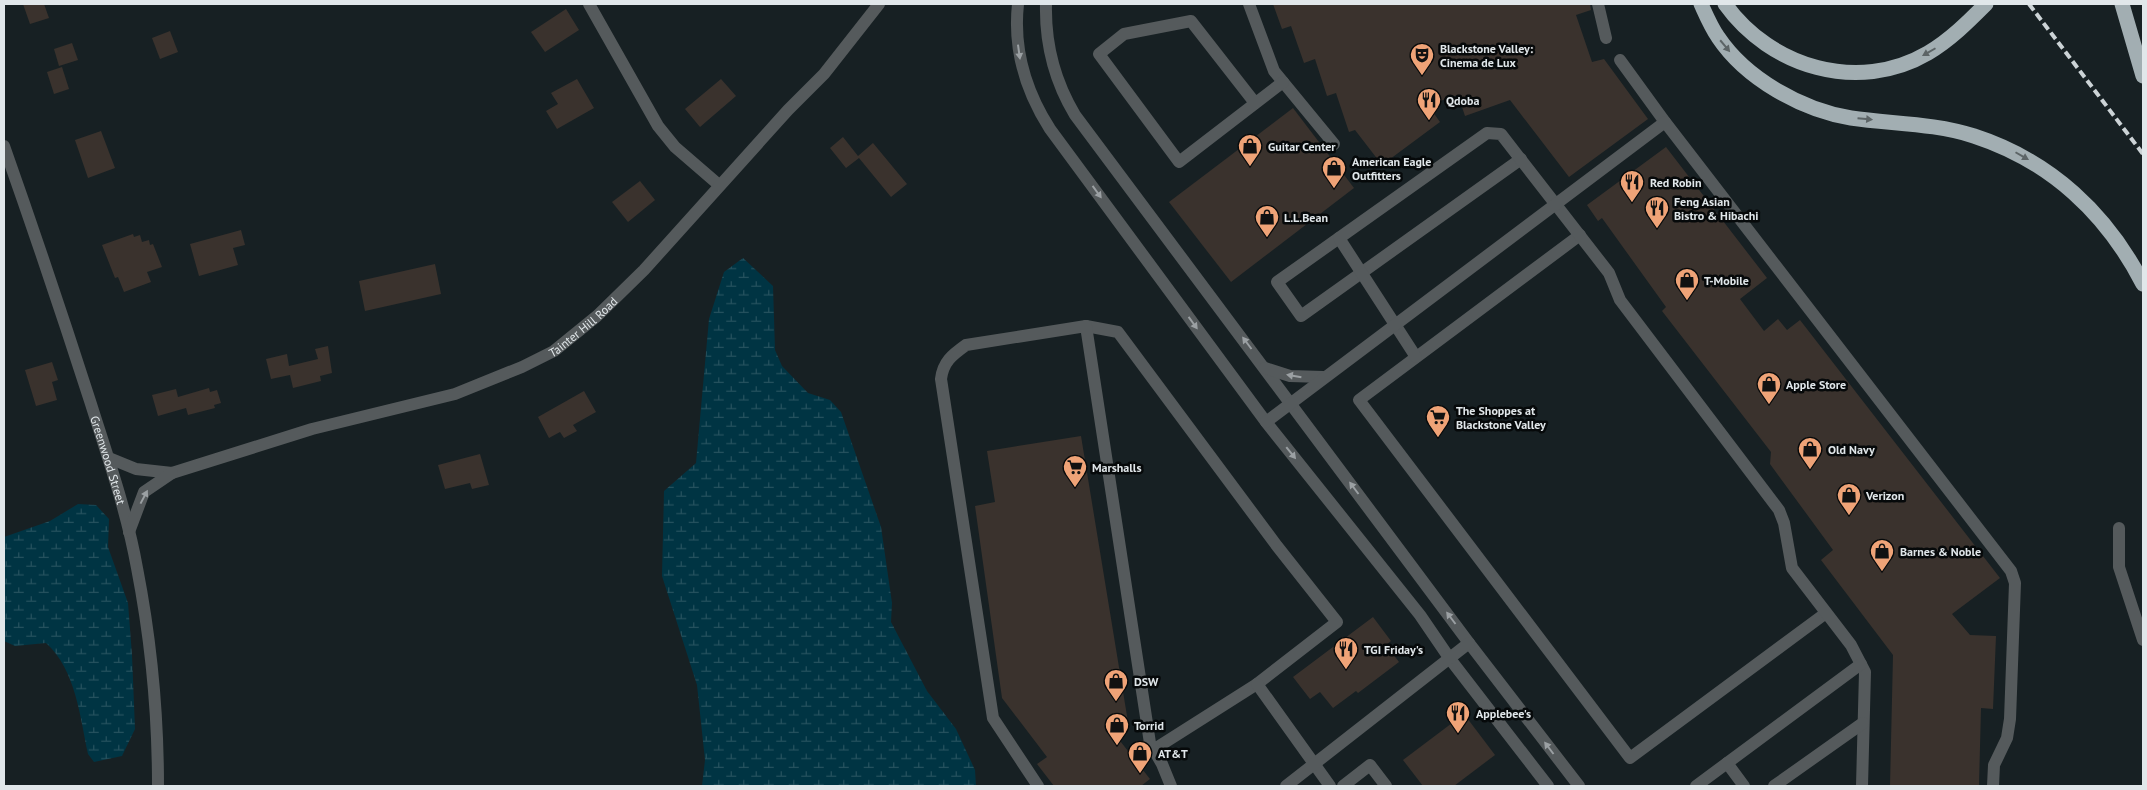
<svg xmlns="http://www.w3.org/2000/svg" width="2147" height="790" font-family="'PT Sans',sans-serif">
  <style>
    .wetland { fill: url(#wetland-marsh) }
    .building { fill: #3a322d }
    .lines { fill: none; stroke-linecap: round; stroke-linejoin: round }
    .minor { stroke: #555a5c; stroke-width: 12 }
    .highway { stroke: #a2aeb2; stroke-width: 15 }
    .rail { stroke: #ccd3d6; stroke-width: 4; stroke-dasharray: 8 4; stroke-linecap: butt }
    .oneway { fill: #5c6466 }
    .oneway2 { fill: #9ba0a3 }
    .labels { text-anchor: middle; dominant-baseline: central; stroke-width: 5; stroke-linejoin: round; paint-order: stroke }
    .poi-label { font-size: 12px; font-weight: bold; fill: #e1e7ea; stroke: #06090a; text-anchor: start }
    .street-label { font-size: 12px; fill: #e1e7ea; stroke: #06090a }
  </style>
  <defs>
    <pattern id="wetland-marsh" width="20" height="14" patternUnits="userSpaceOnUse" patternTransform="scale(1.25)"><rect width="20" height="14" fill="#003443"/><path d="M1 5h8M5 5V1M11 12h8M15 12V8" fill="none" stroke="#25515e"/></pattern>
  </defs>
  <rect width="100%" height="100%" fill="#172023"/>
  <g class="wetland">
    <polygon points="743,258 773,286 775,350 782,366 808,393 830,400 841,412 881,527 892,603 891,622 927,691 956,729 975,770 976,786 702,786 705,760 697,685 662,576 664,491 696,463 709,319 724,272"/>
    <path d="M78 504 96 505 109 519 108 547 128 603 132 655 135 729 122 756 94 762 88 754C80 717 76 670 46 643L15 646 4 641V537L50 521Z"/>
  </g>
  <g class="building">
    <polygon points="23,4 44,4 49,18 30,24"/>
    <polygon points="1273,4 1590,4 1591,10 1576,15 1592,62 1604,59 1648,119 1569,177 1510,100 1465,116 1458,95 1428,105 1440,122 1382,165 1355,130 1349,132 1336,93 1327,96 1315,59 1304,63 1291,26 1282,29"/>
    <polygon points="566,9 579,30 545,52 531,32"/>
    <polygon points="170,31 178,52 160,59 152,38"/>
    <polygon points="72,43 78,60 59,66 54,49"/>
    <polygon points="62,67 69,89 54,94 47,72"/>
    <polygon points="577,79 594,108 557,129 546,111 558,104 551,93"/>
    <polygon points="721,79 736,96 700,127 685,109"/>
    <polygon points="1293,108 1354,188 1231,282 1169,202"/>
    <polygon points="101,131 115,168 88,178 75,140"/>
    <polygon points="843,137 858,156 873,143 907,184 891,197 859,158 846,168 830,148"/>
    <polygon points="1666,147 1767,278 1740,299 1764,331 1778,319 1787,330 1800,320 2000,578 1952,614 1970,635 1996,636 1993,709 1981,708 1979,786 1890,786 1893,655 1821,560 1833,550 1770,464 1771,452 1662,311 1666,307 1602,218 1598,221 1587,205"/>
    <polygon points="640,181 655,200 628,222 612,202"/>
    <polygon points="241,230 245,245 233,248 238,265 199,276 190,244"/>
    <polygon points="133,234 134,237 140,235 142,242 149,240 150,245 153,244 162,267 147,272 151,282 124,292 118,277 115,278 102,245"/>
    <polygon points="435,264 441,294 365,311 359,281"/>
    <polygon points="328,346 332,373 320,376 321,381 293,388 290,375 271,379 266,359 287,354 289,366 318,359 315,349"/>
    <polygon points="52,362 58,380 52,382 57,400 36,406 25,370"/>
    <polygon points="209,388 210,392 217,390 221,403 214,405 215,408 188,415 186,408 158,416 152,395 176,389 178,397"/>
    <polygon points="584,391 596,412 573,425 577,431 564,438 560,432 549,438 538,417"/>
    <polygon points="1081,436 1129,728 1117,737 1150,779 1141,786 1054,786 1037,764 1047,757 1002,698 975,506 995,502 987,451"/>
    <polygon points="480,454 489,485 472,489 470,483 445,489 438,465"/>
    <polygon points="1373,617 1391,641 1386,645 1399,662 1358,693 1356,691 1333,708 1320,692 1310,699 1293,677"/>
    <polygon points="1464,714 1495,755 1454,786 1423,786 1403,760"/>
  </g>
  <g class="lines">
    <g class="minor">
      <polyline points="589,4 658,126 675,147 719,185"/>
      <path d="M1018 4C1013 50 1025 90 1050 129L1266 422 1420 615 1450 659 1548 786"/>
      <path d="M1046 4C1045 45 1054 80 1075 115L1469 643 1579 786"/>
      <polyline points="1249,4 1274,71 1334,144"/>
      <polyline points="1598,4 1606,38"/>
      <polyline points="1620,60 1665,122"/>
      <polyline points="1255,103 1191,21 1124,34 1099,54 1179,162 1283,82"/>
      <path id="s1" d="M4 146C34 231 63 317 91 404 108 458 127 512 137 568 151 640 158 713 158 786"/>
      <polyline points="1580,235 1359,400 1630,758 1826,613"/>
      <polyline points="1339,238 1277,282 1301,316 1521,159"/>
      <polyline points="1086,326 1118,332 1277,546 1337,622 1257,684 1153,750"/>
      <polyline points="1416,357 1339,238 1487,133 1501,134 1609,273 1620,300 1779,510 1784,523 1792,568 1851,645 1865,672 1862,786"/>
      <polyline points="1265,368 1290,376 1323,377"/>
      <polyline points="1266,422 1665,122 2011,571 2015,583 2010,719 2007,738 1994,765 1993,786"/>
      <path id="s2" d="M109 458 136 469 172 473 312 429 455 394 522 367 554 351 597 316 644 270 788 110 824 74 879 4"/>
      <polyline points="2119,528 2119,567 2143,640"/>
      <polyline points="129,532 144,492 172,473"/>
      <polyline points="1257,684 1330,786"/>
      <polyline points="1727,763 1744,786"/>
      <path d="M1038 786 993 718 941 379C943 362 952 355 966 345L1086 326 1150 743 1162 764 1171 786"/>
      <polyline points="1286,786 1469,643"/>
      <polyline points="1343,786 1370,765 1386,786"/>
      <polyline points="1696,786 1861,664"/>
      <polyline points="1774,786 1863,723"/>
    </g>
    <g class="highway">
      <path d="M1701 4C1706 15 1711 27 1718 37 1746 79 1802 110 1851 118 1892 124 1934 123 1974 136 2051 161 2107 214 2143 284"/>
      <path d="M1725 4C1770 67 1858 94 1928 53 1950 40 1968 22 1986 4"/>
      <polyline points="2122,4 2143,76"/>
    </g>
    <polyline class="rail" points="2029,4 2143,154"/>
  </g>
  <defs><path id="oneway-solid" d="M-6-.8H1V-3.2L6.5 0L1 3.2V.8H-6Z" transform="scale(1.25)"/></defs>
  <g class="oneway">
    <use href="#oneway-solid" transform="translate(1725 46) rotate(50)"/>
    <use href="#oneway-solid" transform="translate(1929 52) rotate(150)"/>
    <use href="#oneway-solid" transform="translate(1865 119) rotate(5)"/>
    <use href="#oneway-solid" transform="translate(2022 156) rotate(30)"/>
  </g>
  <g class="oneway2">
    <use href="#oneway-solid" transform="translate(1019 52) rotate(82)"/>
    <use href="#oneway-solid" transform="translate(1097 192) rotate(54)"/>
    <use href="#oneway-solid" transform="translate(1193 323) rotate(54)"/>
    <use href="#oneway-solid" transform="translate(1247 343) rotate(-127)"/>
    <use href="#oneway-solid" transform="translate(1294 376) rotate(-170)"/>
    <use href="#oneway-solid" transform="translate(1291 453) rotate(51)"/>
    <use href="#oneway-solid" transform="translate(1354 488) rotate(-127)"/>
    <use href="#oneway-solid" transform="translate(144 497) rotate(-62)"/>
    <use href="#oneway-solid" transform="translate(1451 618) rotate(-127)"/>
    <use href="#oneway-solid" transform="translate(1549 748) rotate(-127)"/>
  </g>
  <defs>
    <g id="theatre-pin" transform="scale(1.25)"><path d="M0 17L-7.5 6A9.5 9.5 0 1 1 7.5 6Z" fill="#efa377" stroke="#06090a"/><path d="M-5-5.5Q0-4 5-5.5V0Q5 5 0 6Q-5 5-5 0ZM-3.3-2.5H-1v1.5H-3.3ZM1-2.5H3.3v1.5H1ZM-2.8 1Q0 5.5 2.8 1Z" fill="#111"/></g>
    <g id="restaurant-pin" transform="scale(1.25)"><path d="M0 17L-7.5 6A9.5 9.5 0 1 1 7.5 6Z" fill="#efa377" stroke="#06090a"/><path d="M-5-6h1v4h1v-4h1v4h1v-4h1v5L-1.5 .5V6h-2V.5L-5-1ZM5-6V6H3V1.5H1.5Q1.5-4 5-6Z" fill="#111"/></g>
    <g id="shop-pin" transform="scale(1.25)"><path d="M0 17L-7.5 6A9.5 9.5 0 1 1 7.5 6Z" fill="#efa377" stroke="#06090a"/><path d="M-5-2.5h2.3a2.7 3.5 0 0 1 5.4 0H5L5.5 6h-11ZM-1.5-2.5h3a1.5 2.3 0 0 0-3 0Z" fill="#111"/></g>
    <g id="supermarket-pin" transform="scale(1.25)"><path d="M0 17L-7.5 6A9.5 9.5 0 1 1 7.5 6Z" fill="#efa377" stroke="#06090a"/><path d="M-6-5.5h2.5l.6 2H6L4.5 2H-2.5L-4.4-4H-6ZM-1.5 3.2a1.3 1.3 0 1 0 .1 0ZM3 3.2a1.3 1.3 0 1 0 .1 0Z" fill="#111"/></g>
  </defs>
  <g fill-rule="evenodd">
    <use href="#theatre-pin" x="1422" y="55"/>
    <use href="#restaurant-pin" x="1429" y="100"/>
    <use href="#shop-pin" x="1250" y="146"/>
    <use href="#shop-pin" x="1334" y="168"/>
    <use href="#restaurant-pin" x="1632" y="182"/>
    <use href="#restaurant-pin" x="1657" y="208"/>
    <use href="#shop-pin" x="1267" y="217"/>
    <use href="#shop-pin" x="1687" y="280"/>
    <use href="#shop-pin" x="1769" y="384"/>
    <use href="#supermarket-pin" x="1438" y="417"/>
    <use href="#shop-pin" x="1810" y="449"/>
    <use href="#supermarket-pin" x="1075" y="467"/>
    <use href="#shop-pin" x="1849" y="495"/>
    <use href="#shop-pin" x="1882" y="551"/>
    <use href="#restaurant-pin" x="1346" y="649"/>
    <use href="#shop-pin" x="1116" y="681"/>
    <use href="#restaurant-pin" x="1458" y="713"/>
    <use href="#shop-pin" x="1117" y="725"/>
    <use href="#shop-pin" x="1140" y="753"/>
  </g>
  <g class="labels">
    <g class="poi-label">
      <text x="1440" y="48">Blackstone Valley:<tspan x="1440" dy="14">Cinema de Lux</tspan></text>
      <text x="1446" y="100">Qdoba</text>
      <text x="1268" y="146">Guitar Center</text>
      <text x="1352" y="161">American Eagle<tspan x="1352" dy="14">Outfitters</tspan></text>
      <text x="1650" y="182">Red Robin</text>
      <text x="1674" y="201">Feng Asian<tspan x="1674" dy="14">Bistro &amp; Hibachi</tspan></text>
      <text x="1284" y="217">L.L.Bean</text>
      <text x="1704" y="280">T-Mobile</text>
      <text x="1786" y="384">Apple Store</text>
      <text x="1456" y="410">The Shoppes at<tspan x="1456" dy="14">Blackstone Valley</tspan></text>
      <text x="1828" y="449">Old Navy</text>
      <text x="1092" y="467">Marshalls</text>
      <text x="1866" y="495">Verizon</text>
      <text x="1900" y="551">Barnes &amp; Noble</text>
      <text x="1364" y="649">TGI Friday's</text>
      <text x="1134" y="681">DSW</text>
      <text x="1476" y="713">Applebee's</text>
      <text x="1134" y="725">Torrid</text>
      <text x="1158" y="753">AT&amp;T</text>
    </g>
    <g class="street-label">
      <text stroke="none"><textPath href="#s2" startOffset="505">Tainter Hill Road</textPath></text>
      <text stroke="none"><textPath href="#s1" startOffset="331">Greenwood Street</textPath></text>
    </g>
  </g>
  <rect width="2147" height="790" fill="none" stroke="#e1e7ea" stroke-width="10"/>
</svg>
